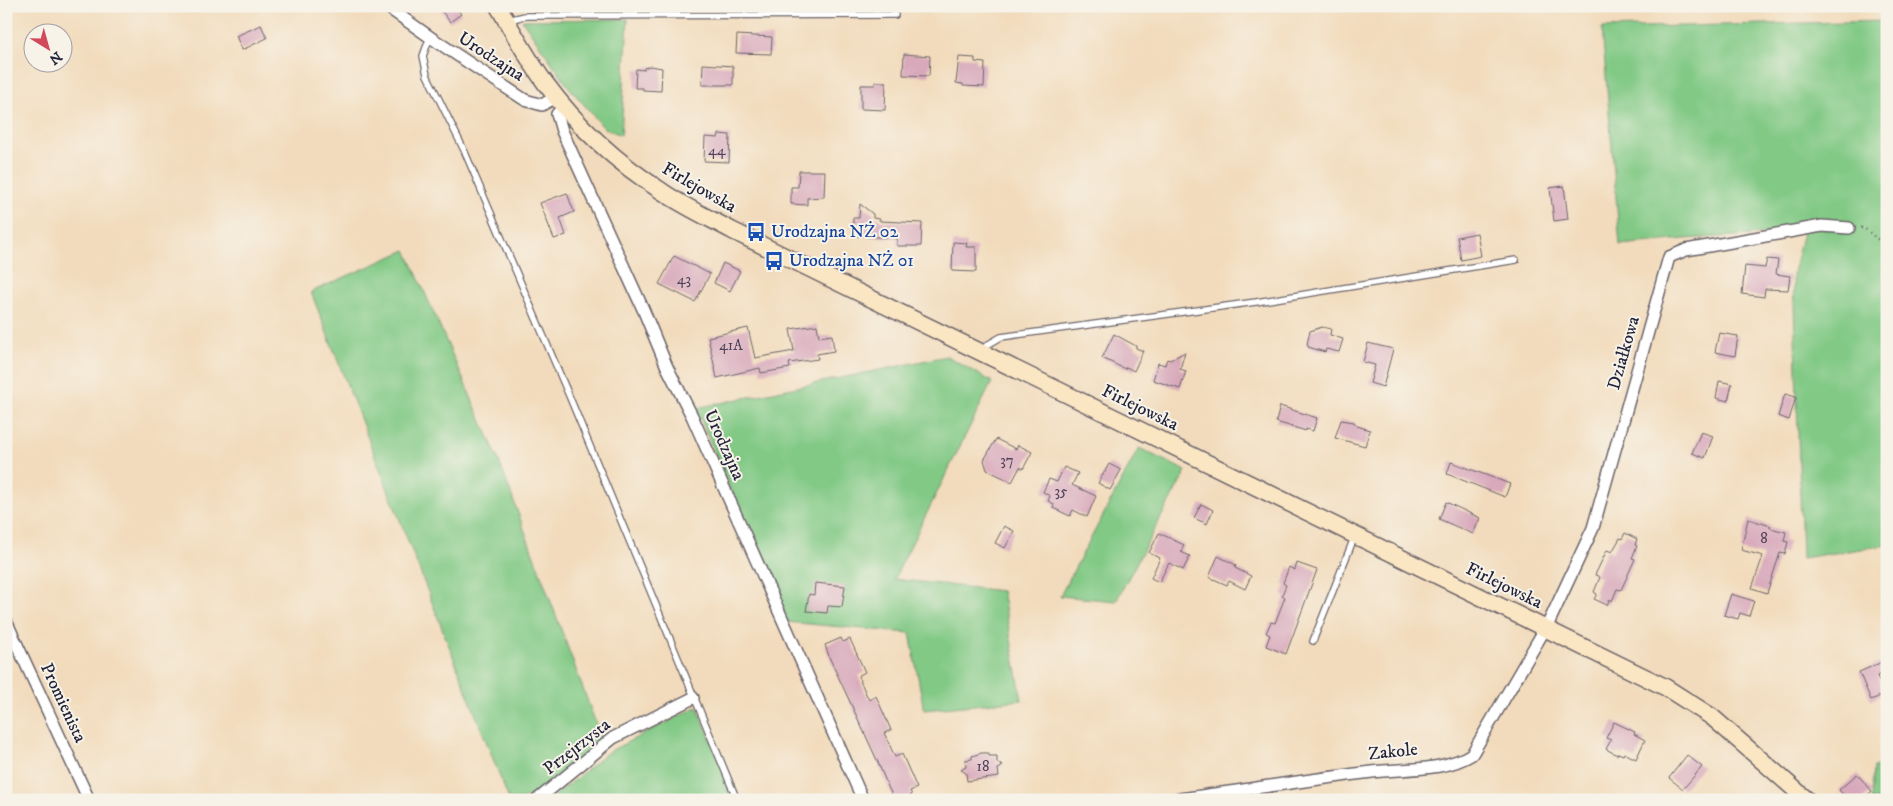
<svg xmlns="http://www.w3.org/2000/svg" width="1893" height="806" font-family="'IM FELL DW Pica',serif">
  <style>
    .green { fill: #81c985; stroke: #527660 }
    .building { fill: #d8a9bb }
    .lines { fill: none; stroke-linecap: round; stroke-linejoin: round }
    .lane-casing { stroke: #6b6368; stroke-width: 8 }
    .street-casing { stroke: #6b6368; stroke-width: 14 }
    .secondary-casing { stroke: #6b6368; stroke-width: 19 }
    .path { stroke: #6b6368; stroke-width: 2.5; stroke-dasharray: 1 4; stroke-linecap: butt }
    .lane { stroke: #fff; stroke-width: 5.5 }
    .street { stroke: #fff; stroke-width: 11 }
    .secondary { stroke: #fbe6c4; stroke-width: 16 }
    .labels { text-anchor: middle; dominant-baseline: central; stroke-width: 4; stroke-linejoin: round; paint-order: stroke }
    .number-label { font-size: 15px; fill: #50445b }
    .street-label { font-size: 18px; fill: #22223b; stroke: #f7f3e8 }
    .transit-label { font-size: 18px; fill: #164399; stroke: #f7f3e8; text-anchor: start }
  </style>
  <rect width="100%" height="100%" fill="#f7f3e8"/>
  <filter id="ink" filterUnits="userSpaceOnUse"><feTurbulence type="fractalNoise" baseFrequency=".02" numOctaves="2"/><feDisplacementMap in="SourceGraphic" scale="10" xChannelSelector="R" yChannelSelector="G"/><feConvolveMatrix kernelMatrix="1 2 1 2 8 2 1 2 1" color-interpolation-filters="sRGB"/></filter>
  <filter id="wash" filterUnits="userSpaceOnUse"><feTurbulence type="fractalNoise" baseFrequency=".0096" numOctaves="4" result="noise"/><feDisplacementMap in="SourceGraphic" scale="20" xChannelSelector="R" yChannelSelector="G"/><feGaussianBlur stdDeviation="1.12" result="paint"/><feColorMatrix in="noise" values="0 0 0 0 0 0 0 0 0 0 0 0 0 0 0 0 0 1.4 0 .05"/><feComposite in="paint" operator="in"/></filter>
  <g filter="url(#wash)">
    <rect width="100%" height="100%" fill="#f2dbbc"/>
    <g class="green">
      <polygon points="628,19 621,135 604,128 568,86 522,20"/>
      <polygon points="1887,21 1887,545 1802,558 1793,273 1803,232 1684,239 1620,245 1602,28"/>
      <polygon points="406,250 497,456 602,740 533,795 520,800 509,800 311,292"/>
      <polygon points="947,356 992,382 894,579 1002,591 1022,700 924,710 910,633 786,622 696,408"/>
      <polygon points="1139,448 1186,471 1116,601 1060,596"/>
      <polygon points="697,707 737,800 550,800 608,752"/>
      <polygon points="1887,764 1887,800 1871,800 1873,767"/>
    </g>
    <g id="blocks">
      <g class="building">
        <polygon points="438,6 455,6 461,14 450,22"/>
        <polygon points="261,25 267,38 242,50 236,36"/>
        <polygon points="737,35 772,37 771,54 736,53"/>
        <polygon points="904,54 930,56 929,76 903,75"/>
        <polygon points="959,57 975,58 975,62 985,63 984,87 963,86 963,84 956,83"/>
        <polygon points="703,64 733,66 733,85 702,85"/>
        <polygon points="650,66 662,68 661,91 643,90 643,88 635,88 636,69 644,70 644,68"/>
        <polygon points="875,82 886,82 885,110 861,109 861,85 875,85"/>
        <polygon points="719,134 730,135 729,162 704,161 705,137 718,138"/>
        <polygon points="799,171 825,171 824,197 807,198 807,205 791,204 791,187 798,187"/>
        <polygon points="1564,186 1568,219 1554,221 1550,188"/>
        <polygon points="567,193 574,212 560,218 566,235 554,239 540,203"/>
        <polygon points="860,204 873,214 873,218 880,219 880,221 922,223 921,246 897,246 897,238 853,236 853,218 859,218"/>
        <polygon points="1477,233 1481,256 1461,260 1457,237"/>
        <polygon points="953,242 967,243 966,247 976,247 976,272 952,271"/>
        <polygon points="674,256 710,274 695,302 659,284"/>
        <polygon points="1767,259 1778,260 1776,274 1790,276 1788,290 1765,289 1764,297 1742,294 1745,266 1765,268"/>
        <polygon points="723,263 740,271 730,291 714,283"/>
        <polygon points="817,325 819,337 832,335 834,351 817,354 818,359 789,363 790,368 761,373 760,368 717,378 708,337 748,328 755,358 794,351 790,329"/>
        <polygon points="1322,327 1331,329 1330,335 1343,339 1339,352 1326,349 1325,352 1308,347 1308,344 1307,344 1310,331"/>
        <polygon points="1719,333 1738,336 1735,356 1715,352"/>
        <polygon points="1114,334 1136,346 1136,348 1143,351 1134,371 1126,367 1125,369 1102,358"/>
        <polygon points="1368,343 1393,349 1383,387 1370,383 1375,365 1363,362"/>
        <polygon points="1185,352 1180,369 1186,371 1180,389 1153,380 1158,363 1165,365 1167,359 1170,360"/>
        <polygon points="1719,381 1732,384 1728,401 1716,398"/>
        <polygon points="1785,394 1796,397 1789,420 1778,416"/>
        <polygon points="1280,406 1317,418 1313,431 1306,429 1306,431 1276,422"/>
        <polygon points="1341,420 1354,422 1357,426 1370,430 1365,446 1335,438"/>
        <polygon points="1701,432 1713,436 1705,458 1692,453"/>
        <polygon points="996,439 1016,449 1018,445 1032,452 1023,469 1020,467 1012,482 987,470 984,460"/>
        <polygon points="1451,462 1510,484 1505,497 1447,474"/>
        <polygon points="1109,464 1121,470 1110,490 1098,483"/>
        <polygon points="1064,467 1078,473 1072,485 1096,496 1087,517 1073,510 1070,516 1053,508 1054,504 1048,501 1050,496 1043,492 1049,479 1057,482"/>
        <polygon points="1446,502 1480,518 1473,534 1439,519"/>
        <polygon points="1201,504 1213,510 1207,524 1194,518"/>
        <polygon points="1748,519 1771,526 1770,528 1786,532 1784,541 1788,542 1785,554 1780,553 1767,593 1752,588 1763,556 1741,550"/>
        <polygon points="1004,526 1014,531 1005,548 995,543"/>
        <polygon points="1159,533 1184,545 1181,552 1190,556 1183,570 1169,563 1159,582 1151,578 1160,558 1149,553"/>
        <polygon points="1625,533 1637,539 1635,545 1637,546 1632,558 1635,559 1621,590 1617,589 1612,601 1610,599 1607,605 1594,599 1597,594 1594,592 1600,577 1595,575 1607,550 1612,552 1620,538 1622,539"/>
        <polygon points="1218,556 1236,565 1235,568 1251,576 1245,589 1229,581 1227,585 1209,577"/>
        <polygon points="1297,563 1317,570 1286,654 1266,646 1270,635 1266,633 1271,622 1275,623 1285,597 1282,595 1286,585 1283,583 1289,567 1295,570"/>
        <polygon points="815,583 845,586 842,607 828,606 827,613 806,611 809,594 814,595"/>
        <polygon points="1731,594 1754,601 1749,616 1740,613 1738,619 1724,615"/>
        <polygon points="841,638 843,642 850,639 865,672 858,676 867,696 869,700 876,696 891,730 884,733 886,737 895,757 902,754 917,788 910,791 912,795 901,800 895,800 889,789 877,760 830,659 825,645"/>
        <polygon points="1887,660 1887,672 1877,676 1885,694 1871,700 1859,672"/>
        <polygon points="1614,722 1635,732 1634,734 1645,740 1636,759 1624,753 1623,755 1618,753 1617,755 1606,749 1611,740 1606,738"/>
        <polygon points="981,753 989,753 989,756 997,756 997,763 1003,766 998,769 999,777 967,781 966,773 961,770 966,767 965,760 972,759 972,756"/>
        <polygon points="1687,755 1702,767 1683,789 1669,778"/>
        <polygon points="1857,774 1872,791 1862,800 1848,800 1839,790"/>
      </g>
    </g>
  </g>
  <g filter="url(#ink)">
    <use href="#blocks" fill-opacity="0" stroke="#6b6368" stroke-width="1"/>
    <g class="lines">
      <g class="lane-casing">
        <g id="lane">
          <polyline points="508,20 525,16 895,15"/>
          <polyline points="430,37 423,56 427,75 464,150 570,398 737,800"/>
          <polyline points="981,352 987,345 1001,337 1256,302 1516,260"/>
          <polyline points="1313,641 1354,538"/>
        </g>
      </g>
      <g class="street-casing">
        <g id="street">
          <polyline points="386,6 430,37 525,100 542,105 556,97"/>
          <polyline points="564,106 557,114 562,131 643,309 667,367 692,416 863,800"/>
          <polyline points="6,621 89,800"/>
          <polyline points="537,800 613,738 693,698"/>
          <path d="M1172 800C1239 791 1305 780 1372 772 1404 768 1444 772 1472 754L1549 622 1593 528 1669 257 1686 250 1822 226 1849 228"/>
        </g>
      </g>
      <g class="secondary-casing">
        <path id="secondary" d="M498 6C513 32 528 60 546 84 577 126 619 164 663 192 685 207 709 218 733 231L1665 687 1712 717 1807 800"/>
      </g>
      <polyline class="path" points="1861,228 1864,228 1887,247"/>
      <use href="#lane" class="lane"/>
      <use href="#street" class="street"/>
      <use href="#secondary" class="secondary"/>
    </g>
  </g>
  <defs>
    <g id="bus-bare" transform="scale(1.5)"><path d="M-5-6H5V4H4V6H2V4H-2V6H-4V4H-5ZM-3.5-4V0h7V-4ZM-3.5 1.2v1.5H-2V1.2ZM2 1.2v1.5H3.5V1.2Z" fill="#1a4fb4" stroke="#f7f3e8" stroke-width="2.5" paint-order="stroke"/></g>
  </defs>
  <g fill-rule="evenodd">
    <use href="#bus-bare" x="756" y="232"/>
    <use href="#bus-bare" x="774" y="261"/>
  </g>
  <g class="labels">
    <g class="number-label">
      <text x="717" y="150">44</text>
      <text x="684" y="279">43</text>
      <text x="731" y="345">41A</text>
      <text x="1007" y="460">37</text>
      <text x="1061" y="491">35</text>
      <text x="1764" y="538">8</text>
      <text x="983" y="766">18</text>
    </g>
    <g class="street-label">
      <text transform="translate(491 57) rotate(33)">Urodzajna</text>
      <text transform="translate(699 188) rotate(30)">Firlejowska</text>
      <text transform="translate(1624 353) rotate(-74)">Działkowa</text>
      <text transform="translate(1140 408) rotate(26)">Firlejowska</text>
      <text transform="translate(724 445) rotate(66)">Urodzajna</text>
      <text transform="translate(1504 586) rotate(26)">Firlejowska</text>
      <text transform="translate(63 703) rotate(65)">Promienista</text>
      <text transform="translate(577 747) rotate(-38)">Przejrzysta</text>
      <text transform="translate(1393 752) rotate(-6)">Zakole</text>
    </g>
    <g class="transit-label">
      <text x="771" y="232">Urodzajna NŻ 02</text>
      <text x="789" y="261">Urodzajna NŻ 01</text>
    </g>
  </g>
  <rect width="1893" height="806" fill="none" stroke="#f7f3e8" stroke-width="25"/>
  <g transform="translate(48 48) rotate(143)"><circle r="24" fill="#f7f3e8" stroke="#a29fa3"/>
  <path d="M0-4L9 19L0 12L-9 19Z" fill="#d1495b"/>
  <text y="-8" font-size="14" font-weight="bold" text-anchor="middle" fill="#22223b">N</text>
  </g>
</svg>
